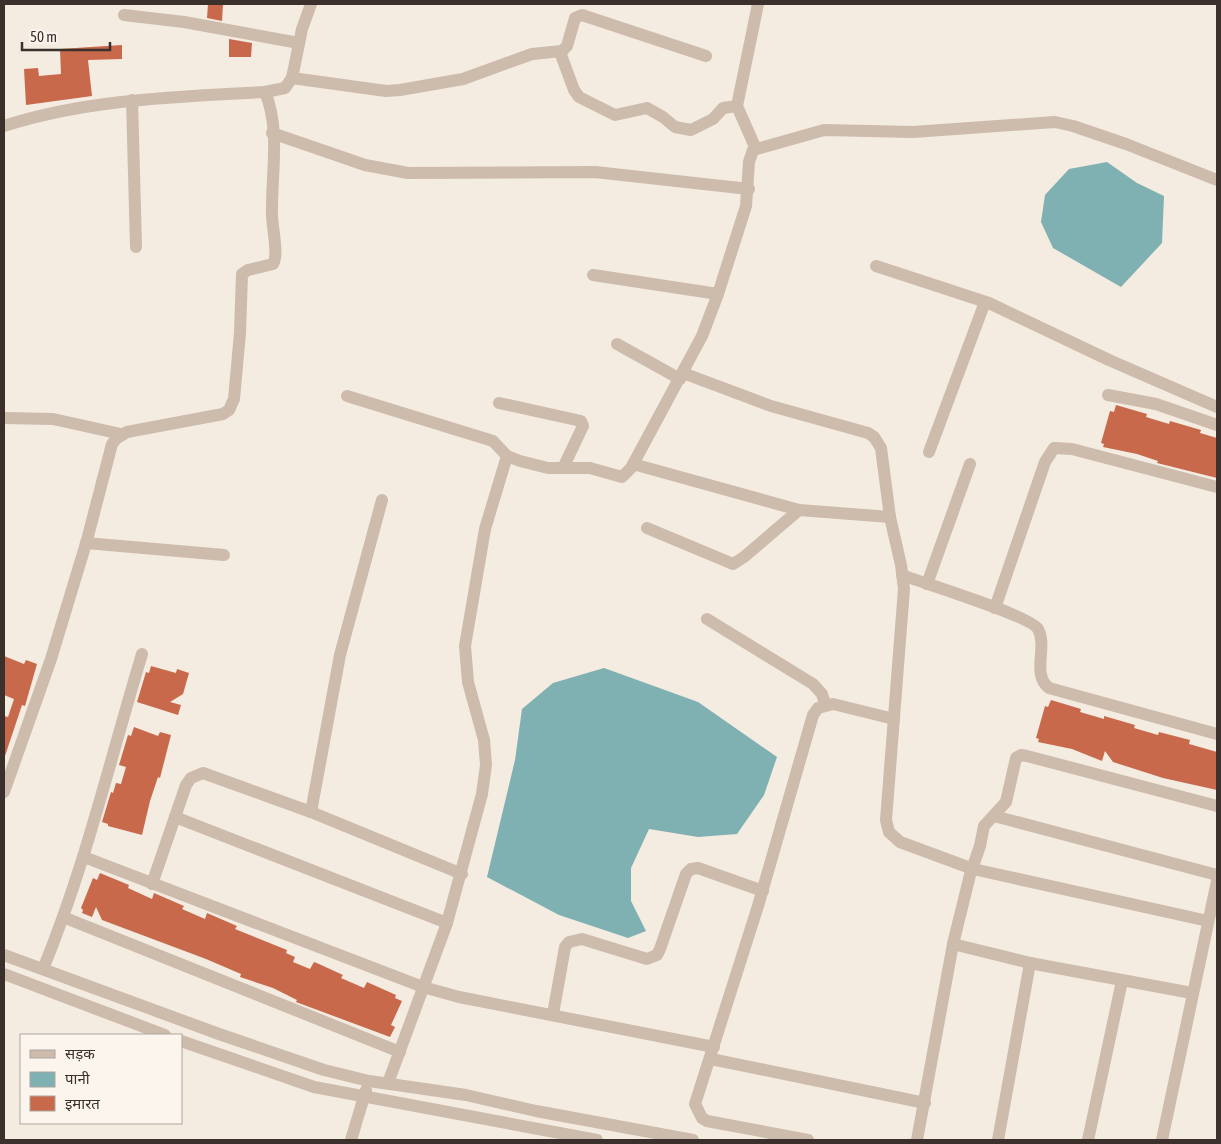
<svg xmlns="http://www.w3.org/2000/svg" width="1221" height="1144" font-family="'Asap Condensed','Noto Sans Devanagari',sans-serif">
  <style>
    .water { fill: #7fb0b2 }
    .building { fill: #c8694b }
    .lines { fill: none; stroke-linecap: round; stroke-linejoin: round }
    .minor { stroke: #cdbbac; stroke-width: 12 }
  </style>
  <rect width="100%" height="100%" fill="#f4ebe1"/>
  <g class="water">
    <polygon points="1107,162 1137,183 1164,196 1162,243 1121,287 1053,248 1041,222 1045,195 1069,169"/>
    <polygon points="604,668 698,702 777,757 764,795 737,834 698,837 649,829 631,868 631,901 646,931 628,938 559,915 487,877 515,760 522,709 553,683"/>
  </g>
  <g class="building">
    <polygon points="208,4 223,4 222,21 207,18"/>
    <polygon points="229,39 252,43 251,57 229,57"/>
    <polygon points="122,45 122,59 88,60 92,96 26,105 24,69 38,68 39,76 61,74 60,49"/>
    <polygon points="1116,405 1147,414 1146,417 1169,424 1170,421 1201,430 1200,433 1217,438 1217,478 1157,463 1158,461 1137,454 1103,447 1104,444 1101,443 1110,411 1114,412"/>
    <polygon points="4,656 24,664 26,660 37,664 25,706 22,705 5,756 4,716 8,717 14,699 4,695"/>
    <polygon points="151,666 176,673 177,669 189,673 183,694 170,702 181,705 178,715 137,702 146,672 149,673"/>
    <polygon points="1051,700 1081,709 1080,712 1104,719 1104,716 1135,725 1134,728 1158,735 1159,732 1190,740 1189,744 1217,752 1217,790 1163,778 1113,762 1105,751 1102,761 1072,749 1038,742 1039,739 1036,738 1045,706 1048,707"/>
    <polygon points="134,727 158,736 160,732 171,735 160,778 158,777 150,801 142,835 108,826 108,824 102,822 111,792 113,793 116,783 121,784 126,767 119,765 128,735 131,736"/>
    <polygon points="100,873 129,885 128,888 152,899 154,893 184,906 182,909 205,919 207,913 237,926 235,929 287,950 286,953 295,957 293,962 310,969 314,962 319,964 343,975 341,978 364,988 367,982 396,995 395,998 402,1001 391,1025 395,1027 390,1037 296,1002 297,1000 273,988 240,977 241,974 206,959 102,920 96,907 92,917 82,913 83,910 81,908 93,878 97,880"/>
  </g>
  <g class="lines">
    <g class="minor">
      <polyline points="124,15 184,22 299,43"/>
      <polyline points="560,52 574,90 579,97 615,115 647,108 663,117 675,127 691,130 713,119 723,108 737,106"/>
      <polyline points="292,78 386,91 400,90 463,79 532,54 562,51 567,46 575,18 582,15 706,56"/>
      <polyline points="132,100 136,247"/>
      <path d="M4 126C88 99 177 97 265 92L285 88 292 78 302 29 311 4"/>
      <polyline points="272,133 365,165 408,173 595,172 749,189"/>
      <polyline points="756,149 737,106 758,4"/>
      <polyline points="876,266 989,303 1109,360 1217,407"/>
      <polyline points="593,275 718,294"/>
      <polyline points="617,344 680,379"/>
      <polyline points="683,373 771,406 868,433 874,437 881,448 890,517 901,565 904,589 886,820 889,832 900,842 973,869 1208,921"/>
      <polyline points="1108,395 1156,404 1217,425"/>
      <polyline points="347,396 493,441 507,456 520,461 548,468 590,468 622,477 631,468 702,336 718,294 746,206 749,162 753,150 824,130 913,132 1055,122 1073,126 1126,144 1217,180"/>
      <polyline points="499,403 581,421 583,426 563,468"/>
      <polyline points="4,418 53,419 121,434"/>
      <polyline points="929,452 985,302"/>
      <polyline points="633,464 799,510 890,517"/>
      <polyline points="647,528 733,564 744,557 799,510"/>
      <polyline points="86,543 224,555"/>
      <path d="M902 575C923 583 1031 616 1038 629 1048 647 1031 674 1049 688L1217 734"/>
      <polyline points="927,584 970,464"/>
      <polyline points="995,608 1045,462 1054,448 1072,449 1217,487"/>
      <polyline points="707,619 813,684 822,694 825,704"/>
      <path d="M4 792 51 659 87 540 112 444 117 438 127 432 223 414 229 410 234 399 240 333 242 274 248 270 273 264C279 256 272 226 272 215 271 175 281 130 265 92"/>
      <polyline points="311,812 340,655 382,500"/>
      <polyline points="994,816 1217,875"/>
      <polyline points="175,817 447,923"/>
      <polyline points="84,857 423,987 459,997 714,1047"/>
      <polyline points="152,884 186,785 191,778 203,773 311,812 462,874"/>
      <polyline points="63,917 400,1052"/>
      <polyline points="953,944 1030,963 1192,993"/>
      <polyline points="4,955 219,1034 324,1070 369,1081 466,1095 536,1111 693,1140"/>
      <path d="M43 969C85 867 110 760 142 654"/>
      <polyline points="4,974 165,1035"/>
      <polyline points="553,1014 565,947 569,942 582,939 647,959 657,955 660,949 686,874 691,869 698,868 763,891"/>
      <polyline points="181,1041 314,1087 597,1140"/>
      <polyline points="711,1059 925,1103"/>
      <polyline points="388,1083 447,923 482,794 486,765 484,740 468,682 465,646 485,529 507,456"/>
      <polyline points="351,1140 366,1090"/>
      <polyline points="808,1140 707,1121 702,1118 695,1104 758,906 813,715 818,708 833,704 894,719"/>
      <polyline points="917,1140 953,944 970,875 980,846 984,826 1006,802 1016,758 1021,755 1027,756 1217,806"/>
      <polyline points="998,1140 1030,963"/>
      <polyline points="1088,1140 1122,981"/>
      <polyline points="1162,1140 1217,881"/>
    </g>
  </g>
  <rect width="1221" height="1144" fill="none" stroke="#3b302b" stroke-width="10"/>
  <rect x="20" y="1034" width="162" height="90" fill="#fbf5ee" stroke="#aea6a0"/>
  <rect x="30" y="1050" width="25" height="8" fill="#cdbbac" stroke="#aea6a0"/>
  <text x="65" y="1059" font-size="15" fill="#3b302b">सड़क</text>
  <rect x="30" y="1072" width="25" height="15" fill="#7fb0b2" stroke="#aea6a0"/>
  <text x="65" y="1084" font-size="15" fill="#3b302b">पानी</text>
  <rect x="30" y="1096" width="25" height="15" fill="#c8694b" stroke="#aea6a0"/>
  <text x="65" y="1109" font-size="15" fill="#3b302b">इमारत</text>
  <path d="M22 42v8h88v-8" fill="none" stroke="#3b302b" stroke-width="2.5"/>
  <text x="30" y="42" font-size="15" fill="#3b302b" stroke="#fbf5ee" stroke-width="4" paint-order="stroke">50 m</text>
</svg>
